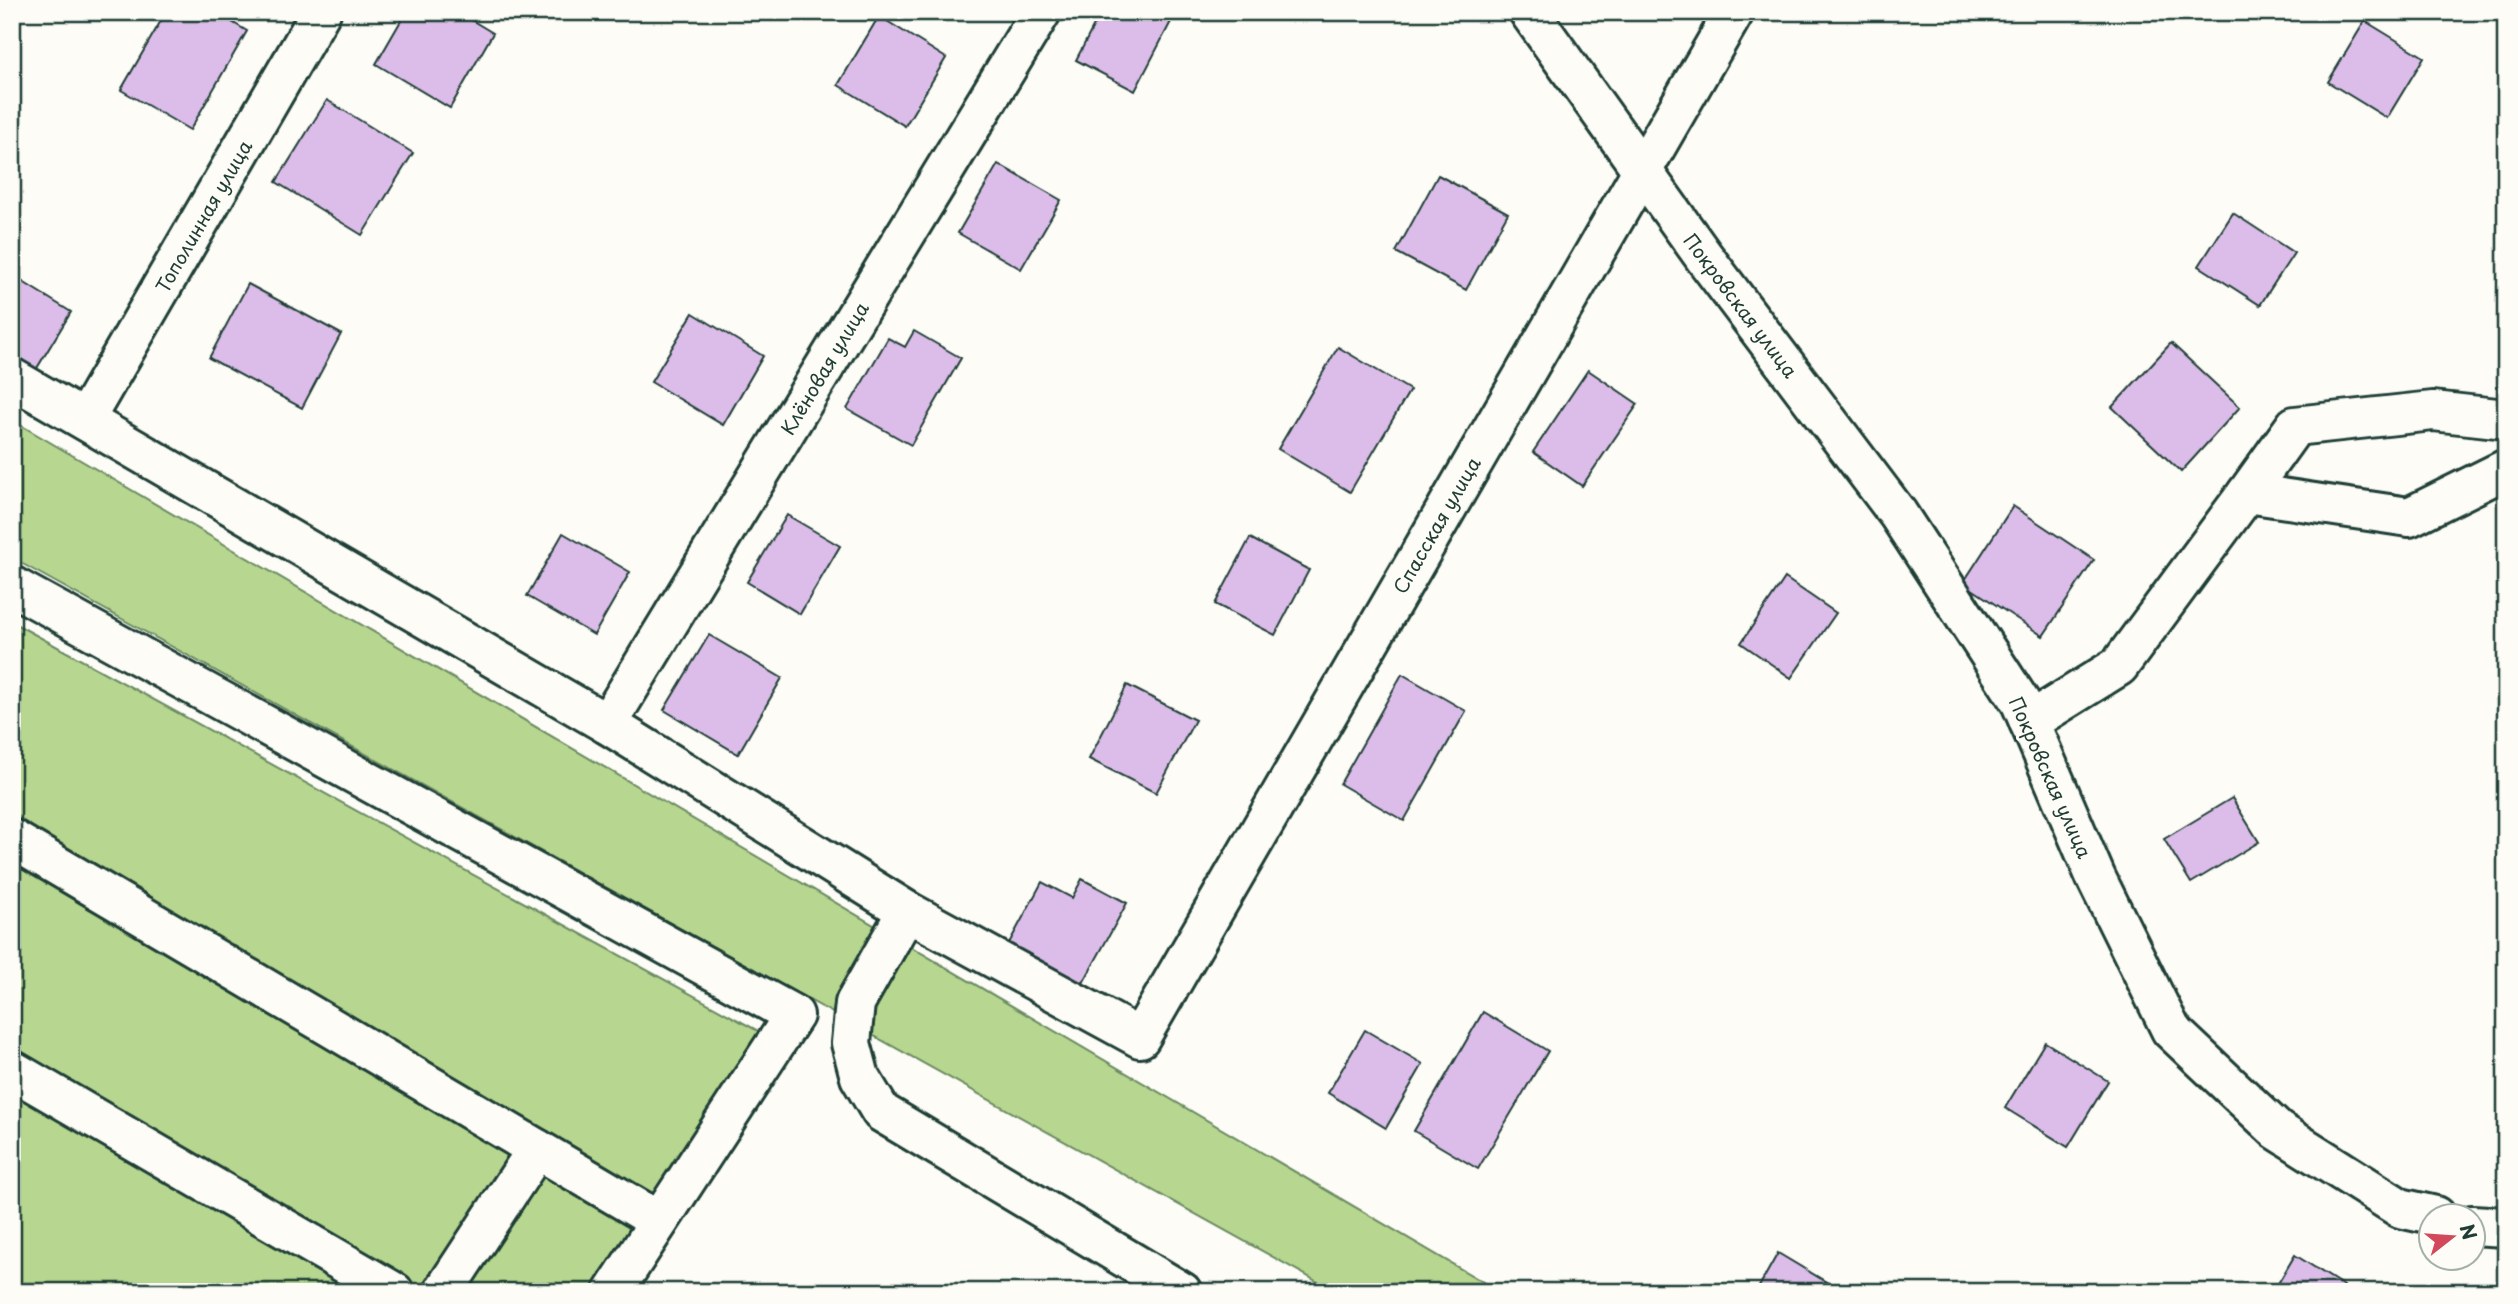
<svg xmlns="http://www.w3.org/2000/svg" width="2518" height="1304" font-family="'Playpen Sans',sans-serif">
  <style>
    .green { fill: #b7d790; stroke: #6b8a62; stroke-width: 2 }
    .building { fill: #dcbdea; stroke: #1f3d34; stroke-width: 2 }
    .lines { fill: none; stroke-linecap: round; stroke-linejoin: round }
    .minor-casing { stroke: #1f3d34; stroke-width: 44 }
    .minor { stroke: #fdfcf7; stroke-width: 38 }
    .labels { text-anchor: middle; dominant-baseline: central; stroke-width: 6; stroke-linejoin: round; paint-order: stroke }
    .street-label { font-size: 19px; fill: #1f3d34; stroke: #fdfcf7 }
  </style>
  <rect width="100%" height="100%" fill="#fdfcf7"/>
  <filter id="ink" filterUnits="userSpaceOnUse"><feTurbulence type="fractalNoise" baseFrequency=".0143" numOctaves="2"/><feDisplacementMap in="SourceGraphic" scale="14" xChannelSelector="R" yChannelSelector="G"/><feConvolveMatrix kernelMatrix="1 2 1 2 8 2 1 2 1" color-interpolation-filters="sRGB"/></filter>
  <g filter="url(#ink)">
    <g class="green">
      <polygon points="12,420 1500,1292 1336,1292 12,558"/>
      <polygon points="12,622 760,1032 611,1292 12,1292"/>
    </g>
    <g class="building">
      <polygon points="166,12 215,12 247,31 190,130 121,90"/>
      <polygon points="406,12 458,12 493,33 450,108 376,64"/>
      <polygon points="1101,12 1176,12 1135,91 1076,60"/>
      <polygon points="879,16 946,58 905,126 838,85"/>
      <polygon points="2365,21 2424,57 2387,118 2328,82"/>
      <polygon points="327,100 413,153 362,235 276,182"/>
      <polygon points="998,164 1061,200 1021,269 958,233"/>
      <polygon points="1438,175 1508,213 1466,290 1396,252"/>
      <polygon points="2233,213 2294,253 2260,305 2199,266"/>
      <polygon points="15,277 71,312 34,373 12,359 12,282"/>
      <polygon points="248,284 341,334 302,408 209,358"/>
      <polygon points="693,313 763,356 723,425 651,382"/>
      <polygon points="914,331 961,358 911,445 847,409 888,338 905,347"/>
      <polygon points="2171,343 2240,407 2181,472 2112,407"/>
      <polygon points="1338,347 1410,390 1350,492 1278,449"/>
      <polygon points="1588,370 1638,404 1582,486 1533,452"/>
      <polygon points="2013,506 2094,560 2043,636 1963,583"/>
      <polygon points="787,515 840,546 800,614 747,582"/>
      <polygon points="563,533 630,572 594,635 527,596"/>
      <polygon points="1250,538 1309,570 1275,635 1215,604"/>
      <polygon points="1785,578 1836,613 1791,678 1741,643"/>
      <polygon points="709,635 782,678 738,754 664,710"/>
      <polygon points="1402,674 1466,711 1404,821 1340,784"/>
      <polygon points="1127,685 1195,720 1156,793 1089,759"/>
      <polygon points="2232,798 2259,842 2191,883 2164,839"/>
      <polygon points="1082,879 1127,903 1082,985 1008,945 1042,882 1072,898"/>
      <polygon points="1483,1012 1548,1051 1478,1169 1414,1131"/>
      <polygon points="1365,1030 1423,1064 1386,1128 1328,1093"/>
      <polygon points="2045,1042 2108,1081 2068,1147 2005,1108"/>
      <polygon points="1778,1253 1843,1292 1756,1292"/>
      <polygon points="2295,1255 2344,1286 2341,1292 2273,1292"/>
    </g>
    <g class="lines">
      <g class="minor-casing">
        <g id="minor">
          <polyline points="1529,12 1704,257 1898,514 2021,703 2096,878 2171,1030 2277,1130 2400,1208 2436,1216"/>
          <polyline points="12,378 607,724 907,911 1140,1038 1734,12"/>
          <polyline points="85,419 321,12"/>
          <polyline points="2247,493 2295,426 2433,411 2506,419"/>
          <polyline points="12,586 794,1015 613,1292"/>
          <polyline points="2029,722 2119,666 2247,493 2409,517 2506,469"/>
          <polyline points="607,724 1041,12"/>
          <polyline points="12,839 659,1221"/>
          <polyline points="907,911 855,1003 851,1043 860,1077 881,1112 1182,1292"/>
          <polyline points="12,1070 394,1292"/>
          <polyline points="2472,1225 2506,1227"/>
          <polyline points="443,1292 537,1149"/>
        </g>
      </g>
      <use href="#minor" class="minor"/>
    </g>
  </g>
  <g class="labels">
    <g class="street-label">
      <text transform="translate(203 216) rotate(-60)">Тополинная улица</text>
      <text transform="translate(1741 305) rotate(53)">Покровская улица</text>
      <text transform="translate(824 368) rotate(-59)">Клёновая улица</text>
      <text transform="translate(1436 525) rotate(-60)">Спасская улица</text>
      <text transform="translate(2051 777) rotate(66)">Покровская улица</text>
    </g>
  </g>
  <rect width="2518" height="1304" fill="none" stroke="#fdfcf7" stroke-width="42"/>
  <rect x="21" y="21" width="2476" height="1262" fill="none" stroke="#1f3d34" stroke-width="2.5" filter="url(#ink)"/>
  <g transform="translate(2452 1237) rotate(73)"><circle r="33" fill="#fdfcf7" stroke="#a4b0a9" stroke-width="2"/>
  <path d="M0-5L12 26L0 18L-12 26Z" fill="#d1495b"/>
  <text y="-10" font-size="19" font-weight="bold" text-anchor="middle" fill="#1f3d34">N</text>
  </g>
</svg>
